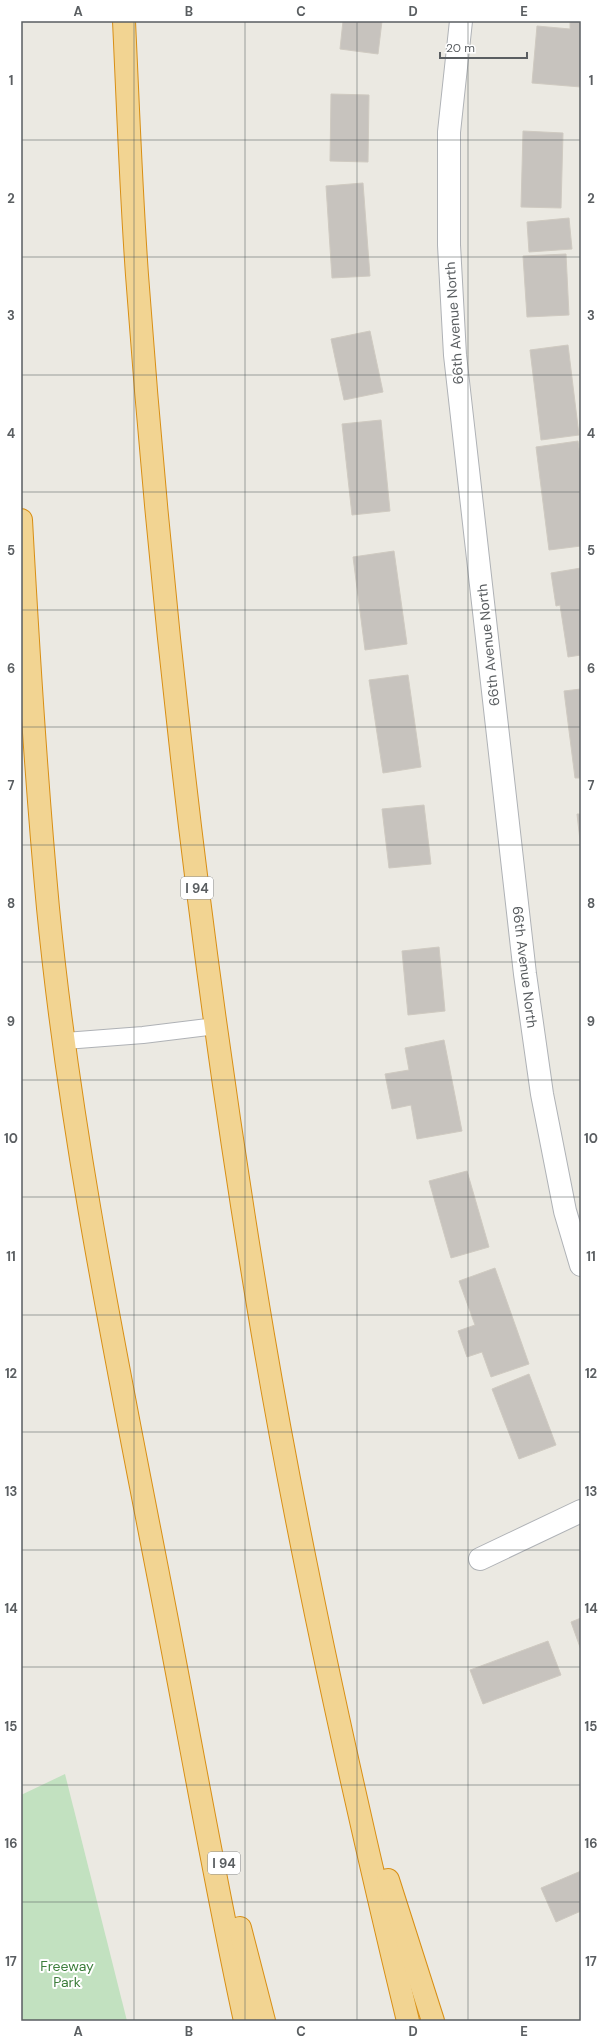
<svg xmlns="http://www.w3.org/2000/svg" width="602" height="2042" font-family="'DM Sans',sans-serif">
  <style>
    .green { fill: #c2e1c0 }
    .building { fill: #c7c3be; stroke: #cfcac1 }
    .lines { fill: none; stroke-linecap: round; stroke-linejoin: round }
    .lane-casing { stroke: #afb2b6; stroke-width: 18 }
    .street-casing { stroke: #afb2b6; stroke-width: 24 }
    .highway-casing { stroke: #d88f15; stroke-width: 24 }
    .lane { stroke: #fff; stroke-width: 16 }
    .street { stroke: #fff; stroke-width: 22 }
    .highway { stroke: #f2d492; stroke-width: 22 }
    .grid { fill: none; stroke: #5a5e61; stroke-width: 1; stroke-opacity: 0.55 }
    .labels { text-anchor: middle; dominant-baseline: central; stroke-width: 4; stroke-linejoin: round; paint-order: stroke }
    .shield { fill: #fff; stroke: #8c8e90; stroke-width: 1 }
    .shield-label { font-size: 13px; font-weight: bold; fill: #5a5e61 }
    .street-label { font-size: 14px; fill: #5a5e61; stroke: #fff }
    .park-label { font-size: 14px; fill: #3d7e3c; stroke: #fff }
    .neatline { fill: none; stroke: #5a5e61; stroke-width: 1.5 }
    .grid-label { font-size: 13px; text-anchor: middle; font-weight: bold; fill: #5a5e61 }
  </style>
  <rect width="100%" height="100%" fill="#ebe9e2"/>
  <polygon class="green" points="65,1774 127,2021 21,2021 21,1795"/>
  <g class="building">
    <polygon points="343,21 382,21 378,54 340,49"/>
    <polygon points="570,21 581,21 581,87 532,83 537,26 570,29"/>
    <polygon points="331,94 369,95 368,162 330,161"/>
    <polygon points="523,131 563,133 561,208 521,207"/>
    <polygon points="363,183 370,276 332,278 326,186"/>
    <polygon points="569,218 572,249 529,252 527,222"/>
    <polygon points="566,254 569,315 527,317 523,256"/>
    <polygon points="370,331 383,392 344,400 331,339"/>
    <polygon points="568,345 579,435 541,440 530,350"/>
    <polygon points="381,420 390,511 352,515 342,424"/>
    <polygon points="578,441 581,463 581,546 549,550 536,447"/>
    <polygon points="394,551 407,644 365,650 353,557"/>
    <polygon points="581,568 581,655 568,657 560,605 556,606 551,573"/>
    <polygon points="408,675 421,767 383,773 369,680"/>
    <polygon points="581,689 581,778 575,778 564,691"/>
    <polygon points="424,805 431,864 389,868 382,809"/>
    <polygon points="577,814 581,814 581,849"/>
    <polygon points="439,947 445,1011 408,1015 402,951"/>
    <polygon points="444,1040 462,1131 417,1139 411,1105 392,1109 385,1074 409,1070 405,1048"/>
    <polygon points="467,1171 489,1247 451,1258 429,1181"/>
    <polygon points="495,1268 529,1364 491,1377 482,1352 467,1357 458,1331 475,1325 459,1281"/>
    <polygon points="529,1374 556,1445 519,1459 492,1389"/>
    <polygon points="581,1618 581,1650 571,1622"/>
    <polygon points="548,1641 561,1675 483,1704 470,1670"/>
    <polygon points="581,1871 581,1911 556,1922 541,1888"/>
  </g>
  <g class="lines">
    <g class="lane-casing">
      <polyline id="lane" points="65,1041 143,1035 216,1026"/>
    </g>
    <g class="street-casing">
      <g id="street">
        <polyline points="461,21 449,132 449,245 455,355 525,974 542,1094 565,1211 581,1265"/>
        <polyline points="480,1559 581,1511"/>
      </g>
    </g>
    <g class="highway-casing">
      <g id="highway">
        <path d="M124 21C128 106 131 190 137 275 163 630 204 984 263 1335 302 1565 353 1794 408 2021"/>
        <path d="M21 520C28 649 36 779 48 908 70 1134 116 1357 159 1579 188 1726 213 1874 245 2021"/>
        <polyline points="388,1880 433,2021"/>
        <polyline points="240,1928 264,2021"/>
      </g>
    </g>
    <use href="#lane" class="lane"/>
    <use href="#street" class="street"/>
    <use href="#highway" class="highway"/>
  </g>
  <path class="grid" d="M134 21V2021M245 21V2021M357 21V2021M468 21V2021M21 140H581M21 257H581M21 375H581M21 492H581M21 610H581M21 727H581M21 845H581M21 962H581M21 1080H581M21 1197H581M21 1315H581M21 1432H581M21 1550H581M21 1667H581M21 1785H581M21 1902H581"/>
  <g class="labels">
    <g class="shield">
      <rect x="181" y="877" width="32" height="22" rx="3"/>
      <rect x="208" y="1852" width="32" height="22" rx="3"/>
    </g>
    <g class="shield-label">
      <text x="197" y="888">I 94</text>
      <text x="224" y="1863">I 94</text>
    </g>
    <g class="street-label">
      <text transform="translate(454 323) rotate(-94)">66th Avenue North</text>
      <text transform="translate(488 645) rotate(-96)">66th Avenue North</text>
      <text transform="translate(525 967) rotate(83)">66th Avenue North</text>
    </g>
    <g class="park-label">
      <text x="67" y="1966">Freeway<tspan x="67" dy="16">Park</tspan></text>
    </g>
  </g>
  <rect width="602" height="2042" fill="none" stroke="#ffffff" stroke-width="44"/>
  <path d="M440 52v6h87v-6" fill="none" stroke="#5a5e61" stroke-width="2"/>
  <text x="446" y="52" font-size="12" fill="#5a5e61" stroke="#ffffff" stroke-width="3" paint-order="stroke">20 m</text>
  <rect x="22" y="22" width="558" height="1998" class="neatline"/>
  <g class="grid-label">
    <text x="78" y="16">A</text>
    <text x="189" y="16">B</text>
    <text x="301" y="16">C</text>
    <text x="413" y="16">D</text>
    <text x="524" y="16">E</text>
    <text x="11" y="85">1</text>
    <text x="591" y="85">1</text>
    <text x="11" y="203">2</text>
    <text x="591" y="203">2</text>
    <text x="11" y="320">3</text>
    <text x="591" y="320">3</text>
    <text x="11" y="438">4</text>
    <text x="591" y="438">4</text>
    <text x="11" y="555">5</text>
    <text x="591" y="555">5</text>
    <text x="11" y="673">6</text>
    <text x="591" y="673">6</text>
    <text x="11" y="790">7</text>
    <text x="591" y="790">7</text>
    <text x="11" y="908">8</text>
    <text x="591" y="908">8</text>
    <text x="11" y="1026">9</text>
    <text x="591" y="1026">9</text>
    <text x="11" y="1143">10</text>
    <text x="591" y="1143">10</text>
    <text x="11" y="1261">11</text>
    <text x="591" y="1261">11</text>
    <text x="11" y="1378">12</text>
    <text x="591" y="1378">12</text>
    <text x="11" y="1496">13</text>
    <text x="591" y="1496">13</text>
    <text x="11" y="1613">14</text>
    <text x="591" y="1613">14</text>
    <text x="11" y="1731">15</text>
    <text x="591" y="1731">15</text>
    <text x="11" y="1848">16</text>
    <text x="591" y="1848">16</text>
    <text x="11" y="1966">17</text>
    <text x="591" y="1966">17</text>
    <text x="78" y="2036">A</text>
    <text x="189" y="2036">B</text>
    <text x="301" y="2036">C</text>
    <text x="413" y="2036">D</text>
    <text x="524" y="2036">E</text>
  </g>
</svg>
